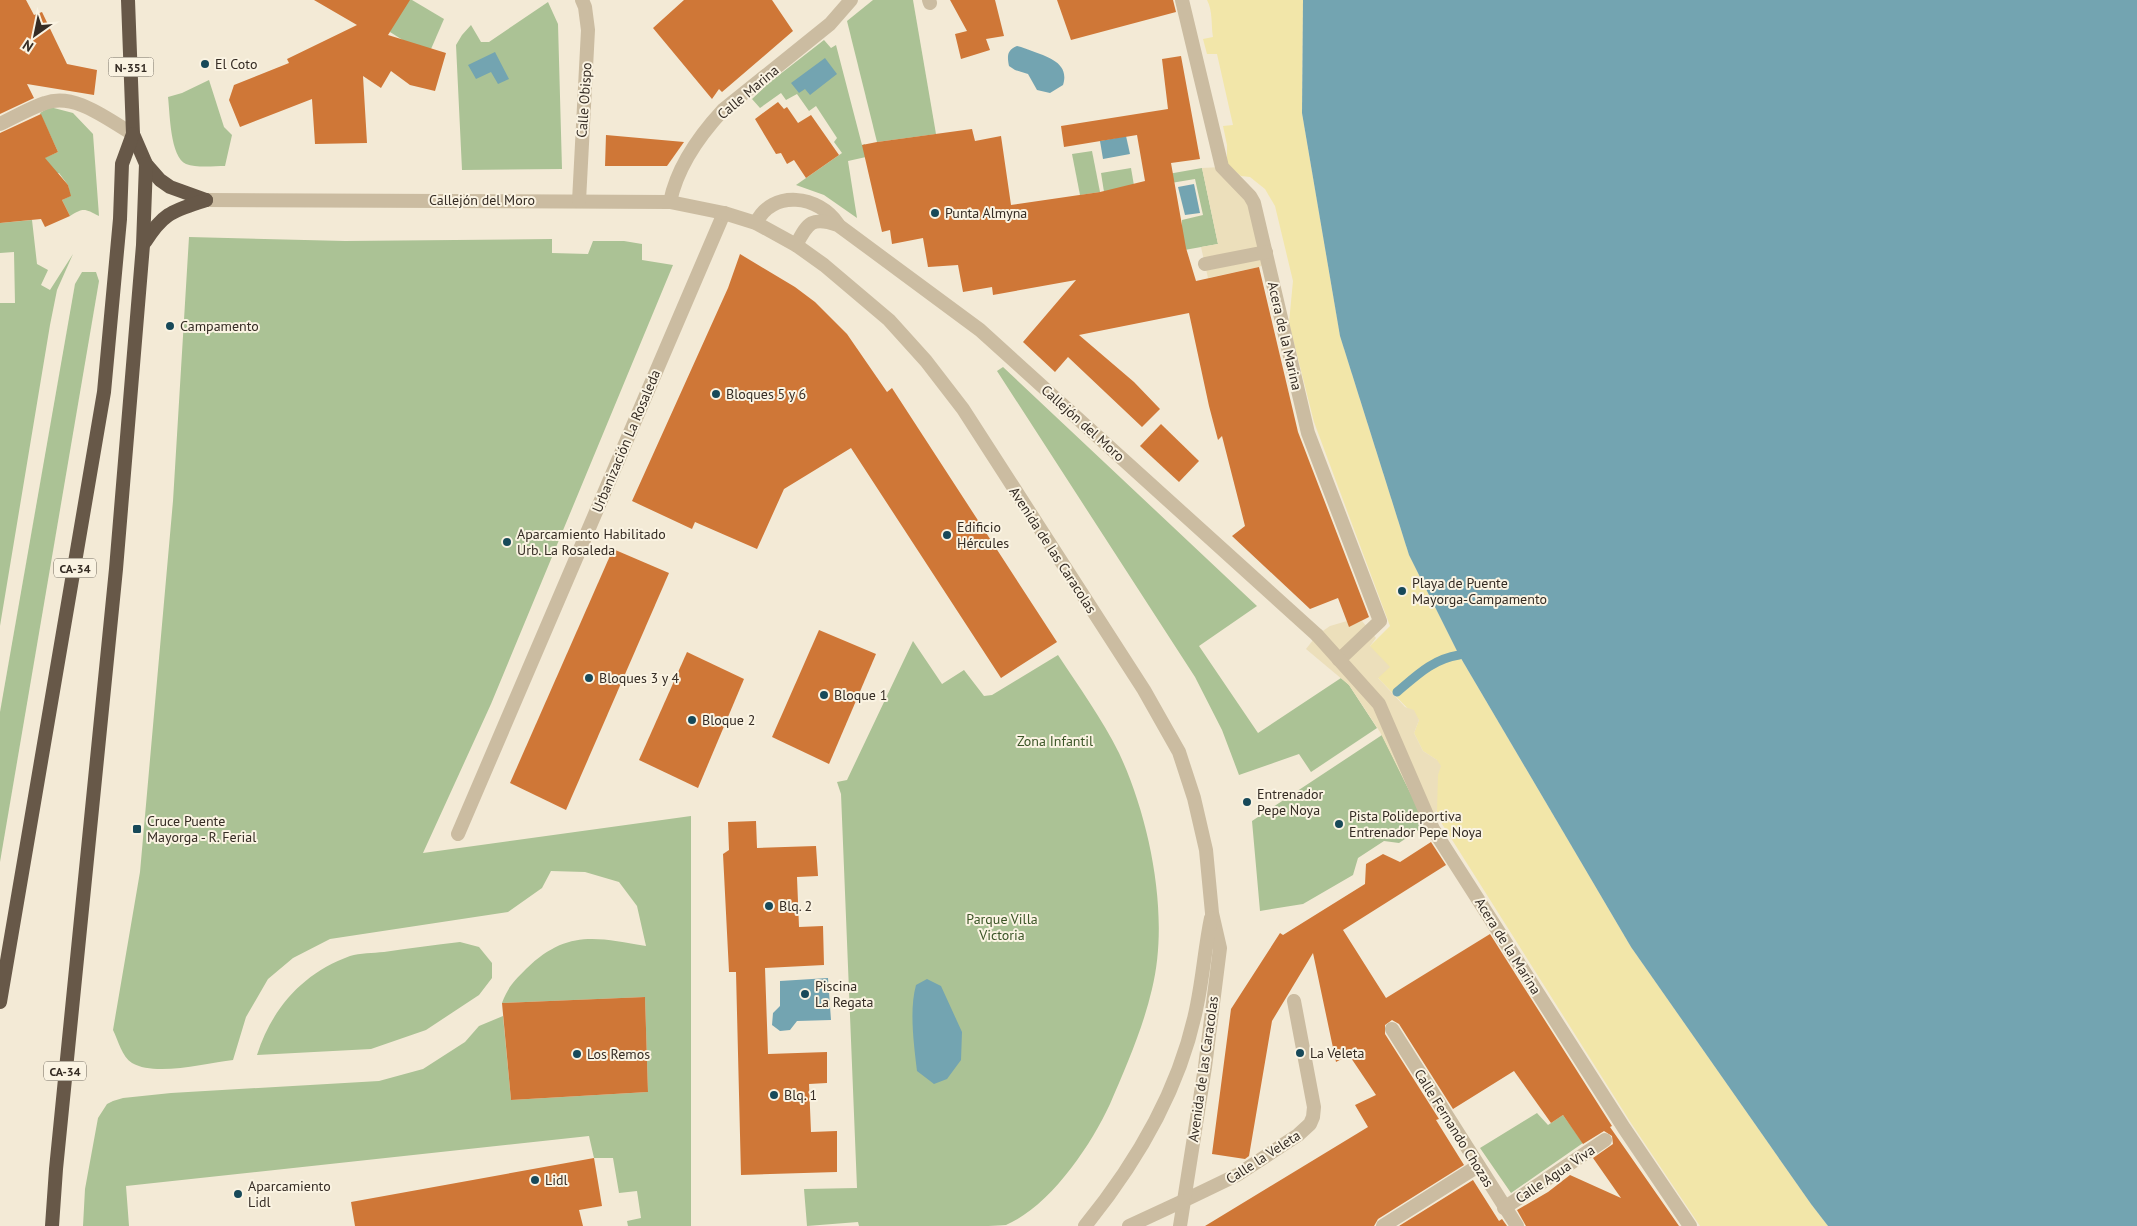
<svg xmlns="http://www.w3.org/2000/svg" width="2137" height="1226" font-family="'PT Sans',sans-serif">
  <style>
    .green { fill: #abc295 }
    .sand { fill: #f2e6a9 }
    .plaza { fill: #ecdfbb }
    .water { fill: #73a4b1 }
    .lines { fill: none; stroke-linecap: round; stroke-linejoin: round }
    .stream { stroke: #73a4b1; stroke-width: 9 }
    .building { fill: #cf7737 }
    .pedestrian { stroke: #cbbca1; stroke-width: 14 }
    .minor { stroke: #cbbca1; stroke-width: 14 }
    .tertiary { stroke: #cbbca1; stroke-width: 14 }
    .trunk { stroke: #675848; stroke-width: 14 }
    .poi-dot { fill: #174959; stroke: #faf3e2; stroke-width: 2 }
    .labels { text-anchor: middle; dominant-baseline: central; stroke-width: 4; stroke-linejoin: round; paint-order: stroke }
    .shield { fill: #faf3e2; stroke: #70685d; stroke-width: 1 }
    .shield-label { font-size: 12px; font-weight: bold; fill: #352c24 }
    .poi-label { font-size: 14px; fill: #352c24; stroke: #faf3e2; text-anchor: start }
    .street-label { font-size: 14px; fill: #352c24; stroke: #faf3e2 }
    .park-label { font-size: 14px; fill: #3b5527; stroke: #faf3e2 }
  </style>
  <rect width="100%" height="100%" fill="#f3ead6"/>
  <g class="green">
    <polygon points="395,0 412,0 444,19 428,56 390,32"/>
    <polygon points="873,0 913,0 936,134 877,142 847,21"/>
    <polygon points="548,2 558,24 562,169 462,170 456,45 462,35 471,25 481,42 489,42"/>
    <polygon points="824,40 831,48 836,45 862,145 865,144 866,157 848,161 857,218 824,195 796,185 842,153 834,142 837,138 816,106 809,111 797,94 786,100 781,93 760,108 752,99 770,82"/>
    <path d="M209 80 224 127 232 135 225 166C214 166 196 168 186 164 170 157 170 113 168 97L182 93Z"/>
    <path d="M50 107 73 113 93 134 99 216C85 209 84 207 70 216L62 200 70 196 68 185 59 173 48 178 39 160 58 152 40 113Z"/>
    <polygon points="1092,151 1100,192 1080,195 1072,154"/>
    <polygon points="1131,168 1137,203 1105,198 1101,173"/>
    <polygon points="1202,168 1218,244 1162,254 1179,225 1182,225 1182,220 1203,215 1195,179 1171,183 1168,174"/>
    <polygon points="32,220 37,264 48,270 41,285 50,290 73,254 57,290 50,325 0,626 0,303 15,303 14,252 0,253 0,223"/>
    <path d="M189 237 345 241 552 239V253L588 254 593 241H624L642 244V260L673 265 491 704 423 853 691 816V1226H628L627 1221 641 1218 637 1191 619 1193 613 1158H594L589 1136 126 1186 129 1226H83L85 1189 98 1118 107 1104 113 1101 123 1098 171 1093 379 1081 423 1069 465 1042 479 1026 503 1016 511 1100 648 1092 645 997 502 1003C508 987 514 981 526 969 566 930 595 937 646 946L637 906 619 882 585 872 551 871 542 888 508 912 330 939 293 958 268 979 246 1017 233 1060C206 1063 156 1077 132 1063 122 1057 118 1040 113 1030L140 872 173 501Z"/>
    <polygon points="82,272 96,272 99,281 0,862 0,712 75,284"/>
    <polygon points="1003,367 1257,606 1199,646 1258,733 1341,678 1349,685 1377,728 1311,772 1299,754 1239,775 1222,730 1195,677 997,371"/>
    <path d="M913 641 942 684 964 670 984 696 992 695 1058 655C1079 687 1102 719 1119 753 1150 819 1170 917 1152 989 1143 1028 1126 1067 1110 1104 1090 1147 1050 1206 1006 1225 997 1226 980 1226 970 1226 933 1226 896 1226 859 1226L858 1222 807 1226 804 1189 857 1188 841 794 837 782 847 780Z"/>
    <polygon points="1382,735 1426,825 1399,843 1384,841 1358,858 1353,875 1303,904 1260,911 1252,821"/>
    <path d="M460 942 479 947 492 963V978L479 995 426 1030 371 1049 257 1055C272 1008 303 973 350 956 360 953 373 953 384 952 409 948 435 945 460 942Z"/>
    <polygon points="1537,1113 1548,1125 1563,1115 1583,1143 1511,1193 1480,1148"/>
  </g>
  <path class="sand" d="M1207 0H1303L1302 113 1340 336 1409 555 1459 655 1631 947 1811 1204 1828 1226H1700L1631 1123 1437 816V760L1423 751 1414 733 1419 720 1378 678 1370 646 1390 626 1314 422 1289 323 1293 281 1275 206 1265 189 1250 177 1241 176 1227 164V145L1223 126 1233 125 1217 54H1207L1203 39 1213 37C1211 25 1213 11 1207 0Z"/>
  <g class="plaza">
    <polygon points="1222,167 1250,196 1268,262 1259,267 1208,278 1201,247 1218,244 1202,168"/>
    <polygon points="1347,621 1349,626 1362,621 1376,638 1370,646 1390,667 1378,678 1405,707 1414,710 1419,720 1414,733 1423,751 1437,760 1441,766 1438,775 1437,811 1424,820 1380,732 1349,685 1306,649 1317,635 1330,626"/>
  </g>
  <g class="water">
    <polygon points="1303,0 2137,0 2137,1226 1828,1226 1811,1204 1631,947 1459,655 1409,555 1340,336 1302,113"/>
    <path d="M1017 46C1023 47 1026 49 1032 51 1048 57 1070 63 1063 85L1050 93 1037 90 1028 74 1015 70 1009 66C1007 56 1007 50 1017 46Z"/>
    <polygon points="495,52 509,79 498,84 491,72 476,79 468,65"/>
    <polygon points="825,58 837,74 810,95 805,89 799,93 791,83"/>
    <polygon points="1126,136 1130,154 1103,159 1100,141"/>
    <polygon points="1194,184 1200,213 1185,215 1178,187"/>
    <polygon points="828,978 831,1020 797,1021 790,1030 780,1031 772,1025 773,1013 780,1006 780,981"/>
    <path d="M927 979 941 986 962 1032 961 1060 947 1079 934 1084 917 1071C914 1045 909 1010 916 985Z"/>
  </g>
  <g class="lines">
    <path class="stream" d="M1397 692C1417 675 1433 659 1459 655"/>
  </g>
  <g class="building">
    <polygon points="0,0 26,0 34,15 42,12 67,64 97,70 94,95 27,84 34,98 0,114"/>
    <polygon points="314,0 410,0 388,35 446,53 435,91 410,85 391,71 381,88 363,76 367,143 315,144 312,99 240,127 229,100 234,85 289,63 287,59 357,25"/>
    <polygon points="684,0 772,0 793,31 722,92 719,89 712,99 653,28"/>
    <polygon points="950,0 995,0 1004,36 986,39 990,50 961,59 955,34 967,31"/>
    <polygon points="1057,0 1173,0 1176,12 1071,40"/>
    <polygon points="1181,56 1200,159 1171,163 1186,248 1196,281 1259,267 1298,432 1369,617 1349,627 1338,598 1310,609 1232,536 1245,526 1222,436 1218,440 1209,406 1189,313 1079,335 1134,382 1160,409 1142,427 1068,357 1055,372 1023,342 1076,280 993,295 992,287 963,292 958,265 928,267 923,238 892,244 890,230 882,232 862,145 877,142 972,129 975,141 1001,136 1011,205 1100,192 1145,181 1137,135 1064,147 1061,126 1168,109 1162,59"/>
    <polygon points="778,102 784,109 787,107 798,123 811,115 839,155 806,178 794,160 787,164 781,153 776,154 755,119"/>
    <polygon points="41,114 58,152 45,158 68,185 71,196 62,200 70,216 45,227 41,219 0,223 0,133"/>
    <polygon points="606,135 684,142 667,166 605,166"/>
    <polygon points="740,254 795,287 815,302 847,334 887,392 892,388 1057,642 1001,678 851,448 784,489 757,549 695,522 692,529 632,501 728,288"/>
    <polygon points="1161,424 1199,461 1179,482 1140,446"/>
    <polygon points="613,549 669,573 566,810 510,783"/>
    <polygon points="819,630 876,654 829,764 772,737"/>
    <polygon points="687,652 744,679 698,788 639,760"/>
    <polygon points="756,821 757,848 816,846 818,876 797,877 799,927 823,926 824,965 765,968 768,1054 827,1052 827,1083 809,1084 811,1132 837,1131 837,1172 741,1175 736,972 729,972 723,854 729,850 728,822"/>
    <polygon points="1431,842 1446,865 1343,930 1386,998 1490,934 1612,1126 1610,1127 1679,1226 1526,1226 1517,1210 1548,1192 1570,1175 1621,1198 1593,1158 1613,1144 1612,1136 1604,1131 1583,1144 1563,1115 1551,1123 1514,1071 1453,1109 1399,1024 1392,1020 1385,1025 1385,1034 1439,1119 1436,1120 1464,1165 1378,1219 1374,1226 1205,1226 1368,1127 1355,1105 1376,1095 1349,1055 1336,1062 1313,953 1272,1021 1249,1156 1245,1159 1212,1154 1231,1009 1280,933 1283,935 1365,884 1366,864 1383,854 1400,862"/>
    <polygon points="645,997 648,1092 511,1100 502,1003"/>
    <polygon points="594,1158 602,1206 579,1210 583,1226 355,1226 351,1202"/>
    <polygon points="1473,1180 1499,1221 1502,1219 1507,1226 1399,1226"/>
  </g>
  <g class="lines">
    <g class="pedestrian">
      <polyline points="1182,0 1222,167 1250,196 1254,203 1308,433 1380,621 1339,660"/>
      <polyline points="1205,264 1266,252"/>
      <polyline points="1317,635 1379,704 1433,829 1624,1128 1690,1226"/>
    </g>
    <g class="minor">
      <polyline points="929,0 930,3"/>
      <path d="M0 124C15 117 30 108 45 103 75 92 108 120 133 134"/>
      <path d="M670 202C677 167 699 136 723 110L830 24 851 0"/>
      <path d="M756 223C772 189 819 195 838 224"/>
      <path d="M796 245C808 223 811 216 838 225L980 330 1317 635"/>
      <polyline points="458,834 724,213"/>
      <polyline points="1392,1029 1517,1226"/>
      <polyline points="1183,1201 1237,1175 1298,1135 1310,1124 1313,1117 1314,1107 1294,1001"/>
      <polyline points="1504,1208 1605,1140"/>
      <polyline points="1383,1226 1478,1166"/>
    </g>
    <g class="tertiary">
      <polyline points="206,200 670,202 724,213 756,223 796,245 824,265 889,320 926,361 963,409 1144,690 1179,752 1194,798 1206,850 1212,913 1220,948 1205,1067 1180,1226"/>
      <polyline points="579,201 588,30 585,7 582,0"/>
      <path d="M1085 1226C1137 1162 1181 1087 1197 1005 1203 976 1205 947 1211 918"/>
      <polyline points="1129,1226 1183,1201"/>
    </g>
    <g class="trunk">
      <polyline points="128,0 133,134 146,164 160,180 170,187 206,200"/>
      <path d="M145 242C164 212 173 211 206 200"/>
      <polyline points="0,1002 104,392 120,219 122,164 133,134"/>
      <polyline points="52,1226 56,1169 116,569 143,245 146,164"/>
    </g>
  </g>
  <g class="poi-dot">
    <circle cx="205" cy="64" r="5"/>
    <circle cx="935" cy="213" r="5"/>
    <circle cx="170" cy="326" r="5"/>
    <circle cx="716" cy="394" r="5"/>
    <circle cx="947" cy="535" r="5"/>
    <circle cx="507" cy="542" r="5"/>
    <circle cx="1402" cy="591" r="5"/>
    <circle cx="589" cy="678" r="5"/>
    <circle cx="824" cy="695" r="5"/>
    <circle cx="692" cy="720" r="5"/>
    <circle cx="1247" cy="802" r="5"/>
    <circle cx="1339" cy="824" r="5"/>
    <rect x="132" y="824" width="10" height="10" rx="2.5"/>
    <circle cx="769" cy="906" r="5"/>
    <circle cx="805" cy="994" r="5"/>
    <circle cx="1300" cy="1053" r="5"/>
    <circle cx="577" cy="1054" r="5"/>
    <circle cx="774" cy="1095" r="5"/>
    <circle cx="535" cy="1180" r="5"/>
    <circle cx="238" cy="1194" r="5"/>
  </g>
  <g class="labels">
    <g class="shield">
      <rect x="108.5" y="57.5" width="45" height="19" rx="4"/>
      <rect x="54" y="558.5" width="42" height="19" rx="4"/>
      <rect x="44" y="1061.5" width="42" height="19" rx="4"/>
    </g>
    <g class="shield-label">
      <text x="131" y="67">N-351</text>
      <text x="75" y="568">CA-34</text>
      <text x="65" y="1071">CA-34</text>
    </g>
    <g class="poi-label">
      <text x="215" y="64">El Coto</text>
      <text x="945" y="213">Punta Almyna</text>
      <text x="180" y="326">Campamento</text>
      <text x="726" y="394">Bloques 5 y 6</text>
      <text x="957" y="527">Edificio<tspan x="957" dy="16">Hércules</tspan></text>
      <text x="517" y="534">Aparcamiento Habilitado<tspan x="517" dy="16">Urb. La Rosaleda</tspan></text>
      <text x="1412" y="583">Playa de Puente<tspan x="1412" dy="16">Mayorga-Campamento</tspan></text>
      <text x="599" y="678">Bloques 3 y 4</text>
      <text x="834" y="695">Bloque 1</text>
      <text x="702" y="720">Bloque 2</text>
      <text x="1257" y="794">Entrenador<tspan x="1257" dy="16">Pepe Noya</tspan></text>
      <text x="1349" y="816">Pista Polideportiva<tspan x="1349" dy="16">Entrenador Pepe Noya</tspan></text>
      <text x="147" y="821">Cruce Puente<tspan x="147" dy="16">Mayorga - R. Ferial</tspan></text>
      <text x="779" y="906">Blq. 2</text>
      <text x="815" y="986">Piscina<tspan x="815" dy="16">La Regata</tspan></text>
      <text x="1310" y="1053">La Veleta</text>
      <text x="587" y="1054">Los Remos</text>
      <text x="784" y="1095">Blq. 1</text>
      <text x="545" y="1180">Lidl</text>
      <text x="248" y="1186">Aparcamiento<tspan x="248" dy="16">Lidl</tspan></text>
    </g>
    <g class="street-label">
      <text transform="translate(748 92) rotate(-40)">Calle Marina</text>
      <text transform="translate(584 100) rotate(-86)">Calle Obispo</text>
      <text x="482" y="200">Callejón del Moro</text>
      <text transform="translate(1285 336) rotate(77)">Acera de la Marina</text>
      <text transform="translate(1083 423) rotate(42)">Callejón del Moro</text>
      <text transform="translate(626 441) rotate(-67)">Urbanización La Rosaleda</text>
      <text transform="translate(1053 550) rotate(57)">Avenida de las Caracolas</text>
      <text transform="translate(1508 946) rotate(58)">Acera de la Marina</text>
      <text transform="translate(1203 1069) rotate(-82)">Avenida de las Caracolas</text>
      <text transform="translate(1454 1128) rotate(58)">Calle Fernando Chozas</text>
      <text transform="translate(1263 1157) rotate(-33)">Calle la Veleta</text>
      <text transform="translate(1555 1174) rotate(-34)">Calle Agua Viva</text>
    </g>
    <g class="park-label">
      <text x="1055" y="741">Zona Infantil</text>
      <text x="1002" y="919">Parque Villa<tspan x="1002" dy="16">Victoria</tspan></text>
    </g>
  </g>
  <g transform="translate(35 35) rotate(213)" stroke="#faf3e2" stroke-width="4" paint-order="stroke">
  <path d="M0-4L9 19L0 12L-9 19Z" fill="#352c24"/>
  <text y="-8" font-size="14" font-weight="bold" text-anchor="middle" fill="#352c24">N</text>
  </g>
</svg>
